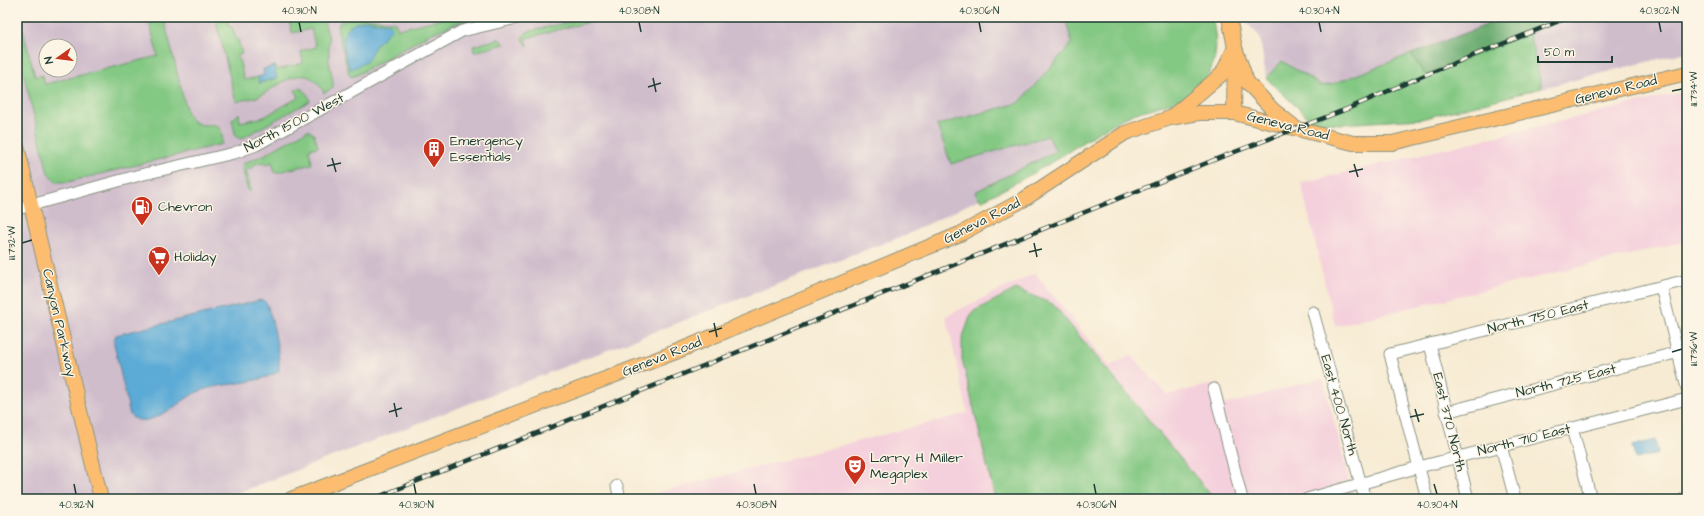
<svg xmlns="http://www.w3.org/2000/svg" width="1704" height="516" font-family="'Architects Daughter',sans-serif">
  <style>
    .built { fill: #f4cfdc }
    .industrial { fill: #d0bdcc; fill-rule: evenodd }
    .green { fill: #83c883; stroke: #51825c }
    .forest { fill: #6aac71; stroke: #447452 }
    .water { fill: #5caad6; stroke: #3e7485 }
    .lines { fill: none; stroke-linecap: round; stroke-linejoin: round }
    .minor-casing { stroke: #8b9484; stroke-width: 13 }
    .major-casing { stroke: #8b9484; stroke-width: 16 }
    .minor { stroke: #fff; stroke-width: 11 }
    .major { stroke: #fcbd6f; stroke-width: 14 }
    .rail-casing { stroke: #1f3d34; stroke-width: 4.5 }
    .rail { stroke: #fcf5e5; stroke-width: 3; stroke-dasharray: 9; stroke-linecap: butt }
    .ticks { fill: none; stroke: #1f3d34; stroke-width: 1.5 }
    .labels { text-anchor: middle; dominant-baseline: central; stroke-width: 3; stroke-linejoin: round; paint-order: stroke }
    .street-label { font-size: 14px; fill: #1f3d34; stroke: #fcf5e5 }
    .poi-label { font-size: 14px; fill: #1f3d34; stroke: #fcf5e5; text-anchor: start }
    .neatline { fill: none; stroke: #1f3d34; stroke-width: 1.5 }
    .ticks-label { font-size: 10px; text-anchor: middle; fill: #1f3d34 }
  </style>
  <rect width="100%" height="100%" fill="#fcf5e5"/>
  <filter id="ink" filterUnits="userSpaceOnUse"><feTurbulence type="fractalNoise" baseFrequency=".025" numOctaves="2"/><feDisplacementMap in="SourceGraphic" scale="8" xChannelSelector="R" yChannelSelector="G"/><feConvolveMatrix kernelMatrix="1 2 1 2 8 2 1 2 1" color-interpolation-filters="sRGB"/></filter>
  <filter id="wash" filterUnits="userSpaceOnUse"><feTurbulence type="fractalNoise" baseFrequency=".012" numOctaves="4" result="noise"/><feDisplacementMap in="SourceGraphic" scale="16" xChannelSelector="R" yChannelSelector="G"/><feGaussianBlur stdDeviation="0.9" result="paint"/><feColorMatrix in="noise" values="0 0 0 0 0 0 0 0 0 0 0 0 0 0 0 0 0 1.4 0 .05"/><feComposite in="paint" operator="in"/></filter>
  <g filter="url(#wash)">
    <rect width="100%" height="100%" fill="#f7ebd3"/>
    <g class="built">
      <polygon points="1687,91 1687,241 1335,326 1301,183"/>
      <polygon points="1035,273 1110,366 1131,355 1167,395 1218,383 1224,405 1323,378 1354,499 633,499 968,413 946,316"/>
    </g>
    <g class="industrial">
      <path d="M17 17H1154L1116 121 1045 167 910 233 222 499H17ZM46 46H70V70H46Z"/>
      <polygon points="1242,17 1687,17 1687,52 1542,88 1528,33 1411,54 1322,87 1282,61 1266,78 1260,37"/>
    </g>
    <g class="green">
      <path d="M215 17H227L229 27 232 26 236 39H238L242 54 238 55 244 80 258 77 260 83 276 78 274 66H276L277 70 303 63 301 51 316 47 311 29 292 33 288 17H323L329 39V61L333 81V88L324 93C305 57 280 87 257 97 250 99 242 100 236 102Z"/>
      <polygon points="359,17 395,22 398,29 449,17 482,17 457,23 428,35 353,77 349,75 337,28 340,22"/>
      <polygon points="589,17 608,17 526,38 528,46 522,38 527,32"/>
      <path d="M1059 17H1212C1219 47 1218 70 1194 92 1182 102 1148 108 1131 115 1103 127 1077 147 1050 163 1028 177 1004 189 981 201L975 192 1056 151 1048 136 951 164 937 125 1019 103 1072 43 1067 24Z"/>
      <path d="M154 20H161L165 23 187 113C199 139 225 108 222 144L68 182H56L48 173 17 47V31L22 26 35 77 42 75 45 84 158 56 149 21Z"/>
      <polygon points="1529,33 1542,88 1421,119 1341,124 1313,122 1266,78 1282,61 1322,86 1335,83 1411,54 1425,75"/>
      <polygon points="499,39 505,44 474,52 473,46"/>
      <path d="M298 88C306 89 308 94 310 101L241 139 236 137 232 120 239 113 240 122 264 117 299 97 295 90Z"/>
      <polygon points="308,130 314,134 318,147 309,149 312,164 275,173 272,162 265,165 264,162 254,164 254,167 246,170 251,190 248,191 242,168 244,163 264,155"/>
      <polygon points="1016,289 1053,304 1214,499 995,499 962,359 962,339 972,312"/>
    </g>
    <polygon class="forest" points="1507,17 1569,17 1425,75 1411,54"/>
    <g class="water">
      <path d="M367 20C375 23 385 21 391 25L392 29 376 45 366 62 350 70C343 47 334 25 367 20Z"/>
      <polygon points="274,66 277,78 259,83 258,77 264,75 263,69"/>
      <path d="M261 300C264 301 264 300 266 303 271 310 283 366 278 372 253 386 221 381 195 393 180 401 146 433 130 415L114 344V340L116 335Z"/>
      <polygon points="1655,440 1658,454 1636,459 1632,446"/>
    </g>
  </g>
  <g filter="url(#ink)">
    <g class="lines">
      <g class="minor-casing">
        <g id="minor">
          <polyline points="17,209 140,175 234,153 256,145 462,31 521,17"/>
          <polyline points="1661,287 1687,388"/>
          <polyline points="1313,312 1365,499"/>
          <polyline points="1430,344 1468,499"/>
          <polyline points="1214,389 1242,499"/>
          <polyline points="1446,412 1687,350"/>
          <polyline points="1572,428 1591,499"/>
          <polyline points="1501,446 1515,499"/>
          <polyline points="617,486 620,499"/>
          <polyline points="1307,499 1419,467 1687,399"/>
          <polyline points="1427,499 1390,354 1687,280"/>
          <polyline points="1684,499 1687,496"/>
        </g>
      </g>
      <g class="major-casing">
        <g id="major">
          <polyline points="1229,17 1235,48 1234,113"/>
          <polyline points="1235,48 1247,82 1273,110 1292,125"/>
          <polyline points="1170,118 1222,74 1235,48"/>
          <polyline points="17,146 101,499"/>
          <polyline points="291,499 673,353 960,234 1023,200 1125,133 1170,118 1199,113 1234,113 1353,143 1392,143 1687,73"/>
        </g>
      </g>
      <use href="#minor" class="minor"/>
      <use href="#major" class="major"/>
      <g class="rail-casing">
        <polyline id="rail" points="373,499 1219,158 1347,109 1425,75 1569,17"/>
      </g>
      <use href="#rail" class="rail"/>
    </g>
  </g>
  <path class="ticks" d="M299 22 301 32M639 22 641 32M979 22 981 32M1319 22 1321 32M1659 22 1661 32M653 78 656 92M648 87 661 83M1672 91 1682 89M332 158 336 172M1354 164 1358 177M327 166 341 163M1349 172 1363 169M22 243 32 240M1034 243 1037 257M1029 252 1042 249M714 323 717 337M709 332 722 328M1672 352 1682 349M394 403 397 417M1415 409 1419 422M389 412 402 408M1410 417 1424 414M74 484 76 494M414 484 416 494M754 484 756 494M1094 484 1096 494M1434 484 1437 494"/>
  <defs>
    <g id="building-pin" transform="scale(1.15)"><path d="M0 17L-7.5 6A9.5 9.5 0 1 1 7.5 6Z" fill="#c8321e" stroke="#fcf5e5"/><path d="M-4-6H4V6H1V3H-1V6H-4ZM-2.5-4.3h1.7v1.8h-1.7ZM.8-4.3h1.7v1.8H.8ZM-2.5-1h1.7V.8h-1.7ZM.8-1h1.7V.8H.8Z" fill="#fff"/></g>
    <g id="fuel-pin" transform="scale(1.15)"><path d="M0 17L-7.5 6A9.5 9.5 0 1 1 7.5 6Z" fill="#c8321e" stroke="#fcf5e5"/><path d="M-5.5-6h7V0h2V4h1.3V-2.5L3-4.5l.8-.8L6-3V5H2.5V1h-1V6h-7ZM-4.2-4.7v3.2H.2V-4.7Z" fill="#fff"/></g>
    <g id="supermarket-pin" transform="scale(1.15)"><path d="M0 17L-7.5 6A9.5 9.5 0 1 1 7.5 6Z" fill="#c8321e" stroke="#fcf5e5"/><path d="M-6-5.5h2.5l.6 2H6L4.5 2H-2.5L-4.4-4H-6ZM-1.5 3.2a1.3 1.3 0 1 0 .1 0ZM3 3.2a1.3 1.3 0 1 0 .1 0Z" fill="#fff"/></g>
    <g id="theatre-pin" transform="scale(1.15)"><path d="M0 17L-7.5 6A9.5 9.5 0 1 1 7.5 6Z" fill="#c8321e" stroke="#fcf5e5"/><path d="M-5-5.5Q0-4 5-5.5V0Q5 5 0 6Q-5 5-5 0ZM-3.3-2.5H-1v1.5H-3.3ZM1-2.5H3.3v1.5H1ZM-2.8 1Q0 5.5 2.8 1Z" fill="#fff"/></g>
  </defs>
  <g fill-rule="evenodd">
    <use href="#building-pin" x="434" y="149"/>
    <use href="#fuel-pin" x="142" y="207"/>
    <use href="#supermarket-pin" x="159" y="257"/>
    <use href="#theatre-pin" x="855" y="466"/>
  </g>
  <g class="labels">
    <g class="street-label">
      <text transform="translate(1616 90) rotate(-14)">Geneva Road</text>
      <text transform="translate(294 123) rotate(-28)">North 1500 West</text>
      <text transform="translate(1288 126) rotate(14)">Geneva Road</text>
      <text transform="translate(982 221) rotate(-27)">Geneva Road</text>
      <text transform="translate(1538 317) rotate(-14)">North 750 East</text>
      <text transform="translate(59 323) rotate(77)">Canyon Parkway</text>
      <text transform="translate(662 357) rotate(-22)">Geneva Road</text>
      <text transform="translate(1566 381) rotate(-14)">North 725 East</text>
      <text transform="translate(1339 405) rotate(74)">East 400 North</text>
      <text transform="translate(1449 422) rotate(76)">East 370 North</text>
      <text transform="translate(1524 440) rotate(-14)">North 710 East</text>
    </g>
    <g class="poi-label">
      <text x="450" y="141">Emergency<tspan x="450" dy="16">Essentials</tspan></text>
      <text x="158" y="207">Chevron</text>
      <text x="174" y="257">Holiday</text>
      <text x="870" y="458">Larry H Miller<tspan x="870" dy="16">Megaplex</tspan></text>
    </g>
  </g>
  <rect width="1704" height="516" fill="none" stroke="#fcf5e5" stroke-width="44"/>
  <g transform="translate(58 58) rotate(256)"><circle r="19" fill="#fcf5e5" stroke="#a4ab9e"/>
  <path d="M0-3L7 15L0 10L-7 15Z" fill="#c8321e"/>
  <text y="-6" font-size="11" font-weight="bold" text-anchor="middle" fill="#1f3d34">N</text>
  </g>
  <path d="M1538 56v6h74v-6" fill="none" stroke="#1f3d34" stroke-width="2"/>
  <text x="1544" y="56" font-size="12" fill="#1f3d34" stroke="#fcf5e5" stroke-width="3" paint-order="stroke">50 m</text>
  <rect x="22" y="22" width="1660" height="472" class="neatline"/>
  <g class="ticks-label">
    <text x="299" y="14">40.310°N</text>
    <text x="639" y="14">40.308°N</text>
    <text x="979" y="14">40.306°N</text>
    <text x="1319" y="14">40.304°N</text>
    <text x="1659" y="14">40.302°N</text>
    <text transform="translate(1693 89) rotate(-90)" y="4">111.734°W</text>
    <text transform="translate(11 243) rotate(-90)" y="4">111.732°W</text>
    <text transform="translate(1693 349) rotate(-90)" y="4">111.736°W</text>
    <text x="76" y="508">40.312°N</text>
    <text x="416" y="508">40.310°N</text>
    <text x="756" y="508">40.308°N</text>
    <text x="1096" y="508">40.306°N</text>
    <text x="1437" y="508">40.304°N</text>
  </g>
</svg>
